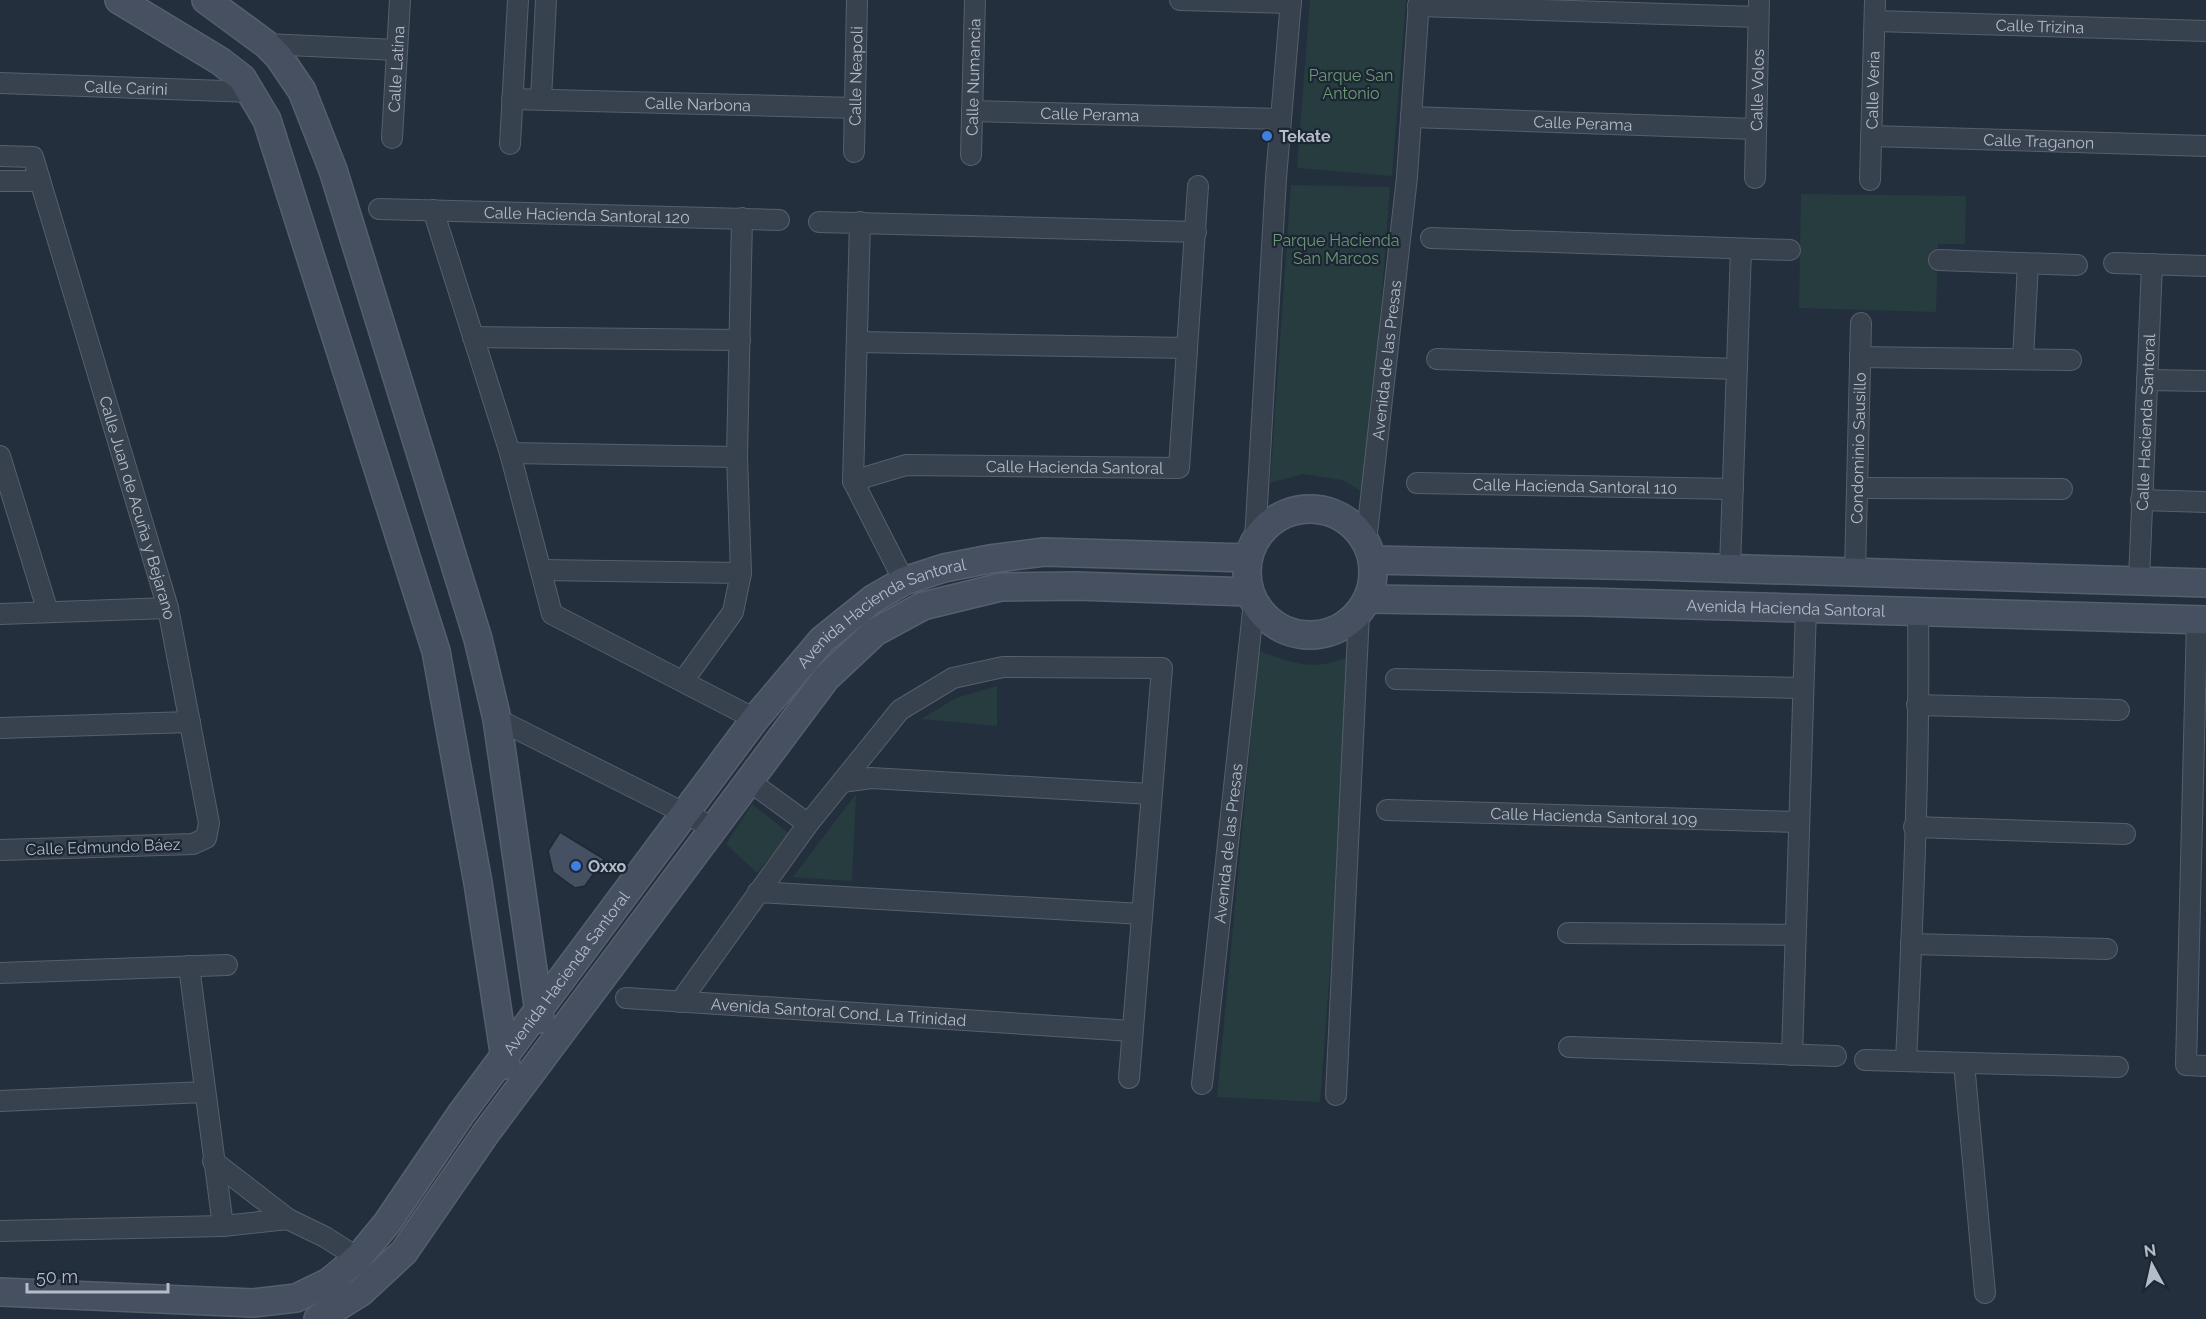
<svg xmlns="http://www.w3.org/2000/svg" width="2206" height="1319" font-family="Raleway,sans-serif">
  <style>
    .green { fill: #263c3f }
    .building { fill: #455162; stroke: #1f2835; stroke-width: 1.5 }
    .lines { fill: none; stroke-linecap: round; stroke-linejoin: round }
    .street-casing { stroke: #565f6c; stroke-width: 22 }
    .secondary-casing { stroke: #565f6c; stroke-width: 30 }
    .street { stroke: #38414e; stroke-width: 20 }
    .secondary { stroke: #465061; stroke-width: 27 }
    .shop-dot { fill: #3f7fe0; stroke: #1d2633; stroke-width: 2 }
    .labels { text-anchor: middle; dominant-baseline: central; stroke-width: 4.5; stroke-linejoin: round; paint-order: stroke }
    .street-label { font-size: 16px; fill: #b4bcc9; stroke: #1d2633 }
    .park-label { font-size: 16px; fill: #6b9a76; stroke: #1d2633 }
    .poi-label { font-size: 16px; font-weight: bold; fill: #b4bcc9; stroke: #1d2633; text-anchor: start }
  </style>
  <rect width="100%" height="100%" fill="#242f3e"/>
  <g class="green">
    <polygon points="1310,0 1406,0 1392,176 1297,168"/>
    <polygon points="1291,185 1390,187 1367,494 1342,480 1303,474 1270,483"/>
    <polygon points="1801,194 1966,196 1965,244 1938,244 1936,312 1799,308"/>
    <path d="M1259 651C1290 662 1313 672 1344 658L1353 663 1320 1102 1217 1097Z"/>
    <polygon points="997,686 997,726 921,719 956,698"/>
    <polygon points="856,794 852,881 793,877"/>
    <polygon points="752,804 790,834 757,873 726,844"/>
  </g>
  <polygon class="building" points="560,832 604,859 585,886 575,888 553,872 548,851"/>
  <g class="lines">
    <g class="street-casing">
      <g id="street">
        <polyline points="1180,0 1291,3"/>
        <polyline points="1418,6 1758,17"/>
        <path id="s1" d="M1875 21 2206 31"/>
        <polyline points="266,44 397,50"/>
        <path id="s2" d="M0 83 252 92"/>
        <path id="s3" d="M512 99 855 108"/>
        <polyline points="541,99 546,0"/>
        <path id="s4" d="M972 111 1281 119"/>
        <path id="s5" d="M1411 117 1756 129"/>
        <path id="s6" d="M1871 136 2206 146"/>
        <path id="s7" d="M392 138 400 0"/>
        <polyline points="510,144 518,0"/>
        <path id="s8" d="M854 152 857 0"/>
        <path id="s9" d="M971 155 975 0"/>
        <path id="s10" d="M0 156 33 157 168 608 209 823 206 838 193 844 0 850"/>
        <path id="s11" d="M1755 178 1759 0"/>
        <path id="s12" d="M1870 180 1875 0"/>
        <polyline points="0,181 40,181"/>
        <path id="s13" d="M379 209 779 220"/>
        <polyline points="433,210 510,453 552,614 755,719"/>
        <polyline points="819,222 1196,232"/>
        <polyline points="860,222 853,481 904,581"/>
        <polyline points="1431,238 1790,250"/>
        <polyline points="1939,260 2077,265"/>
        <polyline points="2114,263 2206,266"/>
        <polyline points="473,337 740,340"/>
        <polyline points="858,342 1187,348"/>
        <polyline points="1860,357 2071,360"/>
        <polyline points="1437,359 1737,369"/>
        <polyline points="2023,359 2028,264"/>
        <polyline points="2147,380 2206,381"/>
        <polyline points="510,453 737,457"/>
        <polyline points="0,456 48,612"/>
        <path id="s14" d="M853 481 906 465 1179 468 1198 186"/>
        <path id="s15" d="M1417 483 1733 489"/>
        <polyline points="1858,488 2062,489"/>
        <polyline points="2141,500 2206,502"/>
        <polyline points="1255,540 1276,178 1291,0"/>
        <path id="s16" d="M1366 542 1407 177 1419 0"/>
        <polyline points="1730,568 1741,249"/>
        <polyline points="541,570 741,573"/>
        <path id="s17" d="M1855 572 1861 323"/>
        <path id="s18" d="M2139 580 2152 264"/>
        <polyline points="0,614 168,608"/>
        <polyline points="2197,619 2186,1065 2206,1066"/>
        <polyline points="1396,679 1803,688"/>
        <polyline points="683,681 733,612 741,573 737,457 742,218"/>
        <polyline points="1917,705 2119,710"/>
        <polyline points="497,719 714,828"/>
        <polyline points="0,728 190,722"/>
        <polyline points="749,781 808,824"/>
        <polyline points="842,782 871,778 1151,794"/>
        <path id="s19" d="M1387 810 1799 822"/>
        <polyline points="1914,827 2125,834"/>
        <polyline points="758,892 1142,914"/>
        <polyline points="1568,933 1795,935"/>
        <polyline points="1911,944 2107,949"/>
        <polyline points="189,966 223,1226"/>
        <polyline points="0,973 227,965"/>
        <path id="s20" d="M626 998 1132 1031"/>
        <polyline points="680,1002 808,824 900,710 953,678 1003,667 1162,668 1129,1078"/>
        <polyline points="1569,1047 1836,1056"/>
        <polyline points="1792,1055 1806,608"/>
        <polyline points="1865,1060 2118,1067"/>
        <path d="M1906 1061C1913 912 1920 761 1918 611"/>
        <polyline points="1964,1063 1985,1293"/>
        <path id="s21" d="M1202 1084 1254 602"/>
        <polyline points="1336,1095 1359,613"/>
        <polyline points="0,1101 205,1092"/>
        <polyline points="213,1161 288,1219 325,1237 358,1258"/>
        <polyline points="0,1231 223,1226 288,1219"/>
      </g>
    </g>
    <g class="secondary-casing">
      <g id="secondary">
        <polyline points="119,0 220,61 242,78 267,120 436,651 478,883 506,1065"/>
        <polyline points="206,0 266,44 279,57 302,91 333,170 478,639 497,719 540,1019"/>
        <circle cx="1310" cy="572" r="63"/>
        <polyline points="1372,560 1652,566 2206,583"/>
        <path id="s22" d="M1368 599 1587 602 2206 620"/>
        <path id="s23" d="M0 1292 253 1303 296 1298 329 1282 358 1258 387 1223 461 1114 755 719 822 640 873 599 904 581 944 568 990 559 1044 552 1248 558"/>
        <polyline points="318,1319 361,1292 404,1252 486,1133 826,678 875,632 923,606 1001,587 1077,586 1249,592"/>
      </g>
    </g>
    <use href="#street" class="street"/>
    <use href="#secondary" class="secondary"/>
  </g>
  <g class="shop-dot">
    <circle cx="1267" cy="136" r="6"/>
    <circle cx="576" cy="866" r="6"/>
  </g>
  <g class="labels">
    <g class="street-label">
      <text stroke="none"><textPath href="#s1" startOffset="165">Calle Trizina</textPath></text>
      <text stroke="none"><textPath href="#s7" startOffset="69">Calle Latina</textPath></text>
      <text stroke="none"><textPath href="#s8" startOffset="76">Calle Neapoli</textPath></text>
      <text stroke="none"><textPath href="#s9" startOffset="78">Calle Numancia</textPath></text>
      <text stroke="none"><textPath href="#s2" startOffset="126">Calle Carini</textPath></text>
      <text stroke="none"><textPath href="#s11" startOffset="88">Calle Volos</textPath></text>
      <text stroke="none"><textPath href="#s12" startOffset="90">Calle Veria</textPath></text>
      <text stroke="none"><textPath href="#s3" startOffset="186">Calle Narbona</textPath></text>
      <text stroke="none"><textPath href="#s4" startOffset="118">Calle Perama</textPath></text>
      <text stroke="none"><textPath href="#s5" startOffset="172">Calle Perama</textPath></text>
      <text stroke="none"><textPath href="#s6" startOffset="168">Calle Traganon</textPath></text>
      <text stroke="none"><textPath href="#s13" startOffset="208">Calle Hacienda Santoral 120</textPath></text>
      <text stroke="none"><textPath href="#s16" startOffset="183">Avenida de las Presas</textPath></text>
      <text stroke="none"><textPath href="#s18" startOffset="158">Calle Hacienda Santoral</textPath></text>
      <text stroke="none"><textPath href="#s17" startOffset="124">Condominio Sausillo</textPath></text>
      <text stroke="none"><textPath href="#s14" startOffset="224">Calle Hacienda Santoral</textPath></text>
      <text stroke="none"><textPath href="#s15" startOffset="158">Calle Hacienda Santoral 110</textPath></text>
      <text stroke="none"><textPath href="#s10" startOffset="399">Calle Juan de Acuña y Bejarano</textPath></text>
      <text stroke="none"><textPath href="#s22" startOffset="418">Avenida Hacienda Santoral</textPath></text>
      <text stroke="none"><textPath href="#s23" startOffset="1210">Avenida Hacienda Santoral</textPath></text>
      <text stroke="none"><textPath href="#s19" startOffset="207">Calle Hacienda Santoral 109</textPath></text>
      <text stroke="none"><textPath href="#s21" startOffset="242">Avenida de las Presas</textPath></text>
      <text transform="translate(103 847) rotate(-2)">Calle Edmundo Báez</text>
      <text stroke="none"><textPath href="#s23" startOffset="724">Avenida Hacienda Santoral</textPath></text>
      <text stroke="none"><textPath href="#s20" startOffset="213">Avenida Santoral Cond. La Trinidad</textPath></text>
    </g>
    <g class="park-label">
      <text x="1351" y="75">Parque San<tspan x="1351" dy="18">Antonio</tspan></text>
      <text x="1336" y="240">Parque Hacienda<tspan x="1336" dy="18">San Marcos</tspan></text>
    </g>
    <g class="poi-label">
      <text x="1279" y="136">Tekate</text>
      <text x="588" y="866">Oxxo</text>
    </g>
  </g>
  <g transform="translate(2152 1265) rotate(352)" stroke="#1d2633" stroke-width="4.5" paint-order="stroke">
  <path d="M0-4.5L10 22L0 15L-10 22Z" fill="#b4bcc9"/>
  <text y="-9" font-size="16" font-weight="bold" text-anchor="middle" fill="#b4bcc9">N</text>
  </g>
  <path d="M27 1283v9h141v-9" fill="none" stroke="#b4bcc9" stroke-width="3"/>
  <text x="36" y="1283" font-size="18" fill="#b4bcc9" stroke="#1d2633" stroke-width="4.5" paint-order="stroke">50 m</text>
</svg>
